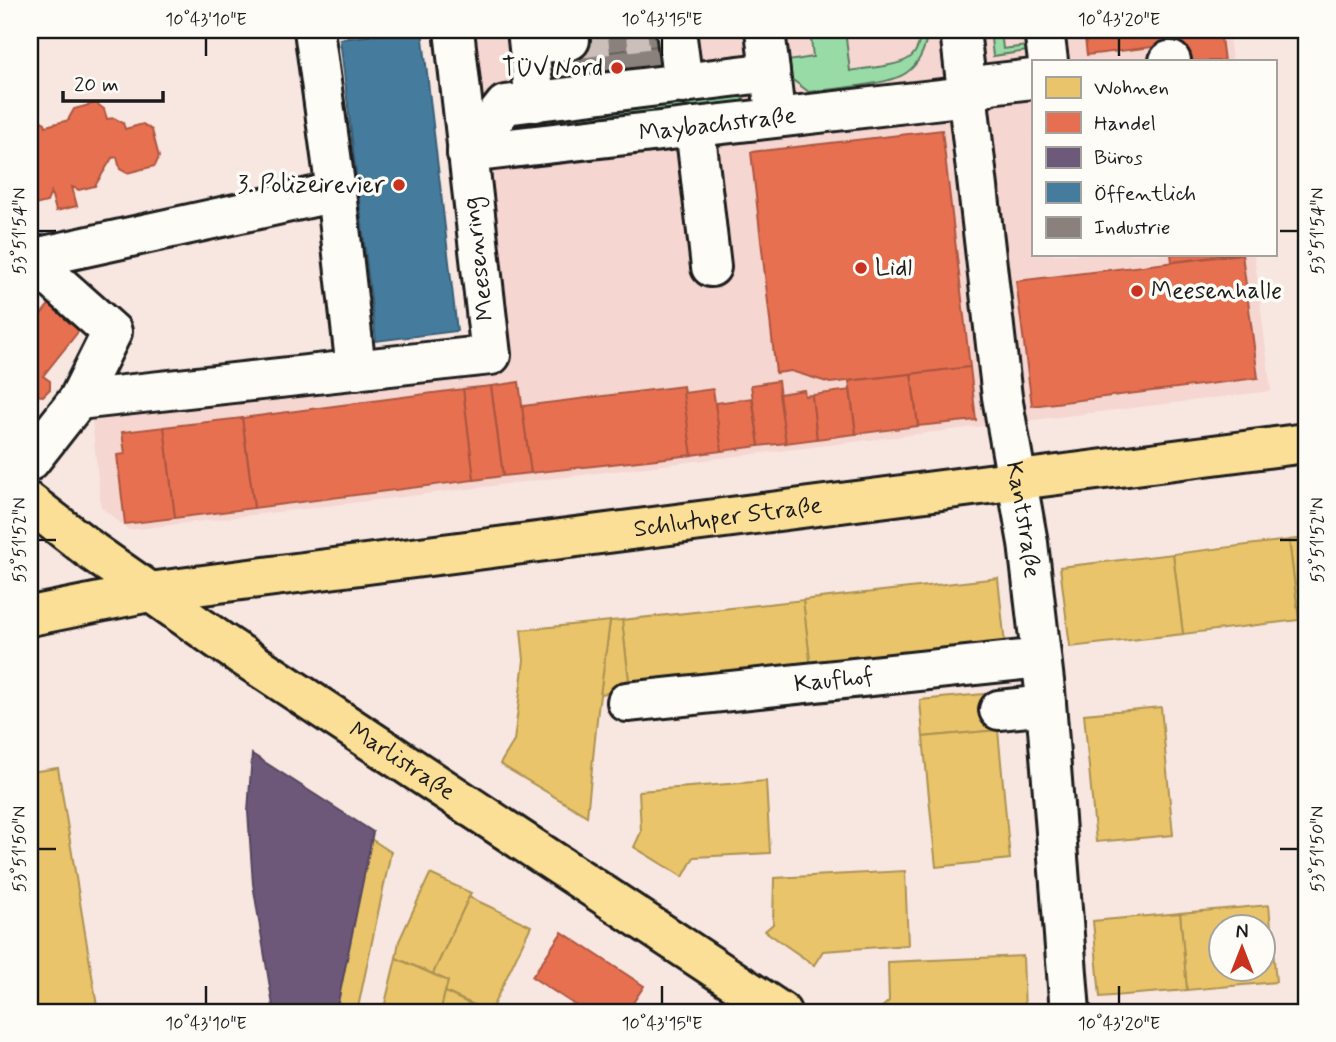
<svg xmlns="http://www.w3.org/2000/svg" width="1336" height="1042" font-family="Mynerve,sans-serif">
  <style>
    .built { fill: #f5d6d0 }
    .green { fill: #98dba6; stroke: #5a7c61; stroke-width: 2 }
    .homes { fill: #e9c46a; stroke: #ac9253; stroke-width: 2; fill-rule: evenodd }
    .shops { fill: #e76f51; stroke: #aa5641; stroke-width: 2 }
    .offices { fill: #6d597a; stroke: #55475e; stroke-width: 2 }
    .public { fill: #457b9d; stroke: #395e76; stroke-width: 2 }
    .industry { fill: #8a817c; stroke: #69635f; stroke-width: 2 }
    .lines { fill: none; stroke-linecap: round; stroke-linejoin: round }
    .minor-tunnel { stroke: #ccbeb9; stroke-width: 38; stroke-dasharray: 38 19; stroke-linecap: butt }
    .minor-casing { stroke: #1c1c1c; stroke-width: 44 }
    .major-casing { stroke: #1c1c1c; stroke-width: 44 }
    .minor { stroke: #fdfcf7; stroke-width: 38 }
    .major { stroke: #fbdf96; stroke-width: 38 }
    .ticks { fill: none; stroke: #1c1c1c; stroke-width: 2.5 }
    .poi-dot { fill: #c8321e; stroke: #fdfcf7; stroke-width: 2.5 }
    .labels { text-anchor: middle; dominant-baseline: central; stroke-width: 7; stroke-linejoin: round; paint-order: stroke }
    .poi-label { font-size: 24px; fill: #1c1c1c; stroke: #fdfcf7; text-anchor: end }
    .street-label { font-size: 24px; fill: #1c1c1c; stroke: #fdfcf7 }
    .neatline { fill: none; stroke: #1c1c1c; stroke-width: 2.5 }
    .ticks-label { font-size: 18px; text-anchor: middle; fill: #1c1c1c }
  </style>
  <rect width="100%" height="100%" fill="#f8e6e0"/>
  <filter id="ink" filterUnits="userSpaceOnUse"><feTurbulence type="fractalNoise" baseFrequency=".0143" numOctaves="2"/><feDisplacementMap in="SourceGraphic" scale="14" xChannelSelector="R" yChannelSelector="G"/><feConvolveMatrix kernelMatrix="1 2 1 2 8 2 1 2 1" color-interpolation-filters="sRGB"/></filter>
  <g filter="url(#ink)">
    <polygon class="built" points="469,30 1228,30 1232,61 1033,61 1033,254 1254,254 1271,391 129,530 101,507 91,410 506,362"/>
    <g class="green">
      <path d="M810 30H845L850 71C861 69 873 68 885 66 909 62 919 57 921 30H928C926 46 921 63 906 73 889 85 831 89 809 92L790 78 788 61 813 57Z"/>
      <polygon points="990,30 1001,30 1003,49 1027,46 1028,51 993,56"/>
      <polygon points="733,89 745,101 511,129 517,114"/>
    </g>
    <g class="homes">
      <polygon points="1306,538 1306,619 1299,620 1289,540"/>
      <polygon points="1289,540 1299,620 1183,634 1173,554"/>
      <polygon points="1173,554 1183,634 1070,647 1060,567"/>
      <polygon points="998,578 1005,645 811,669 803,600"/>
      <polygon points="803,600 811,669 630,690 622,620"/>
      <polygon points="622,620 630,690 600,694 610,621"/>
      <polygon points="610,621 598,710 587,816 500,764 514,741 524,660 521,630"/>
      <polygon points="994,693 998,730 923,737 920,700"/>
      <polygon points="1161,707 1173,835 1096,842 1084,714"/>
      <polygon points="998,730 1010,859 936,867 923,737"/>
      <polygon points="58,768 98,1012 30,1012 30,772"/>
      <polygon points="766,781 770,853 694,857 683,877 634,847 641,832 639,791"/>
      <polygon points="371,839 391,852 357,1012 336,1012"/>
      <polygon points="905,871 908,945 823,951 814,965 765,931 773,924 774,878"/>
      <polygon points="430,874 471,893 433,974 396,958 399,941"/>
      <polygon points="469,897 531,926 490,1012 445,992 448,981 433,974"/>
      <path d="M1269 905 1276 982 1187 990 1180 913ZM1220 926H1262V968H1220Z"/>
      <polygon points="1180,913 1187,990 1100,997 1093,921"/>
      <polygon points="1023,956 1025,1012 885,1012 880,1009 889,1001 888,962"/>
      <polygon points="396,958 448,981 440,1012 383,1012"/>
      <polygon points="445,992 472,1005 469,1012 446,1012 441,1010"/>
    </g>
    <g class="shops">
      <polygon points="1084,30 1220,30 1224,61 1171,61 1169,45 1087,55"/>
      <polygon points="96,103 104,109 107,119 114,118 123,123 125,129 143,124 152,130 159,157 155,166 127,173 120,169 117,157 112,158 95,186 79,190 72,187 77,206 56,211 51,192 47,202 31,206 30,120 36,118 45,123 46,126 69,120 69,118 74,109"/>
      <polygon points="942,130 970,367 830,383 791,371 776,373 751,152"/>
      <polygon points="1171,254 1239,254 1172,262"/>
      <polygon points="1242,254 1258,378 1032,406 1016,281"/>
      <polygon points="51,302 82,327 43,376 50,381 50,389 43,396 34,395 30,392 30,328"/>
      <polygon points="970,367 976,420 918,426 911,374"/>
      <polygon points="911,374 918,426 856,434 849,381"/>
      <polygon points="778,381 786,443 759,446 751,385"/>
      <polygon points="519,382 531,473 503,476 491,386"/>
      <polygon points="491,386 503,476 474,480 463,389"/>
      <polygon points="683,386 692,455 531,473 522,406"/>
      <polygon points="463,389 474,480 254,508 242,418"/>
      <polygon points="713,389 722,451 692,455 683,393"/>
      <polygon points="804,390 805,396 812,395 817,439 786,443 779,394"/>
      <polygon points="850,390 856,434 817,439 812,395"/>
      <polygon points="752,398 759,446 722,451 715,403"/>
      <polygon points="242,418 254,508 175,518 164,427"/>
      <polygon points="164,427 175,518 125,524 117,455 125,454 122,432"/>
      <polygon points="562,932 644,986 627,1012 586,1012 532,977"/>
    </g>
    <polygon class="offices" points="252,754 373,832 336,1012 274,1012 253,884 248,812"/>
    <polygon class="public" points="422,30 457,331 376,341 340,39"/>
    <g class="industry">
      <polygon points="569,30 655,30 658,46 572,57"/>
      <polygon points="658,46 662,77 576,88 572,57"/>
    </g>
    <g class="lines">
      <polyline class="minor-tunnel" points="570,40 647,30"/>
      <g class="minor-casing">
        <g id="minor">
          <polyline points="314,30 336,192 356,370"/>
          <polyline points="527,30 535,102"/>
          <polyline points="676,30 683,84"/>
          <polyline points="765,30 773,97"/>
          <path id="s1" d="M960 30 1002 397 1028 543 1045 690 1070 1012"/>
          <polyline points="1044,30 1048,61"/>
          <polyline points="529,45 570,40"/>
          <polyline points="1169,61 1171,61"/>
          <polyline points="695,127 711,267"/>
          <path id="s2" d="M467 153 968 96 989 84 1033 79"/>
          <polyline points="467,153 505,105 770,72"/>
          <polyline points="30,259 336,192"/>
          <polyline points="30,259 112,332 78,400 30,461"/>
          <polyline points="78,400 491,355 454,30"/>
          <path id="s3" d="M627 702 1041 658"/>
          <polyline points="999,710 1046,705"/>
        </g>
      </g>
      <g class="major-casing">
        <g id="major">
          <path id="s4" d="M30 503 93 552 220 641 781 1012"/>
          <path id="s5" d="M30 616 149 592 1306 443"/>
        </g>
      </g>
      <use href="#minor" class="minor"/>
      <use href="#major" class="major"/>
    </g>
  </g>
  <path class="ticks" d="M206 38V56M662 38V56M1119 38V56M38 231H56M1280 231H1298M38 540H56M1280 540H1298M38 849H56M1280 849H1298M206 986V1004M662 986V1004M1119 986V1004"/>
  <g class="poi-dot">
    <circle cx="617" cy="68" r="7"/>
    <circle cx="399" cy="185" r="7"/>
    <circle cx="861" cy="268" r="7"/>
    <circle cx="1137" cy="291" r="7"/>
  </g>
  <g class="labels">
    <g class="poi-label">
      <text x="603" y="68">TÜV Nord</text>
      <text x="385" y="185">3. Polizeirevier</text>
      <text x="875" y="268" text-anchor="start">Lidl</text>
      <text x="1151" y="291" text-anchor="start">Meesenhalle</text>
    </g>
    <g class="street-label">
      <text stroke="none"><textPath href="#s2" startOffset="252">Maybachstraße</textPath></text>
      <text transform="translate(479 259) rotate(-97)">Meesenring</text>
      <text stroke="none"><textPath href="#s5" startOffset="705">Schlutuper Straße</textPath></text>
      <text stroke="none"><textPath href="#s1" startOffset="494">Kantstraße</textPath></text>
      <text stroke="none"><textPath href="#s3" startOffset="208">Kaufhof</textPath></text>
      <text stroke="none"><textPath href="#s4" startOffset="453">Marlistraße</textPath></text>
    </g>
  </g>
  <rect width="1336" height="1042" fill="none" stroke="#fdfcf7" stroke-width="77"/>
  <rect x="1032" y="60" width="245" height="196" fill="#fdfcf7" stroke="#a3a29f" stroke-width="2"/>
  <rect x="1046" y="77" width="35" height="21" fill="#e9c46a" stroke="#a3a29f" stroke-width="2"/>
  <text x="1094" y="94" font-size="21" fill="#1c1c1c">Wohnen</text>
  <rect x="1046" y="112" width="35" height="21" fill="#e76f51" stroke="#a3a29f" stroke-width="2"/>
  <text x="1094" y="130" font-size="21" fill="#1c1c1c">Handel</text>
  <rect x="1046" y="147" width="35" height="21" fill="#6d597a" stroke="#a3a29f" stroke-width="2"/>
  <text x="1094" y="164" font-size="21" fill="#1c1c1c">Büros</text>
  <rect x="1046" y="182" width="35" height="21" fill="#457b9d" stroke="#a3a29f" stroke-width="2"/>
  <text x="1094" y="200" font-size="21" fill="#1c1c1c">Öffentlich</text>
  <rect x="1046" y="217" width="35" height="21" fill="#8a817c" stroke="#a3a29f" stroke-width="2"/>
  <text x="1094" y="234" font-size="21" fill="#1c1c1c">Industrie</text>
  <g transform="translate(1242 948)"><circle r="33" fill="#fdfcf7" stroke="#a3a29f" stroke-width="2"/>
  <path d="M0-5L12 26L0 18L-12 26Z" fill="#c8321e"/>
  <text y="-10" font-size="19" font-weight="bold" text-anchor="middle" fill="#1c1c1c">N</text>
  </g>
  <path d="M63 91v10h100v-10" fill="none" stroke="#1c1c1c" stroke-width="3.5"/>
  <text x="74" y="91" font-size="21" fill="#1c1c1c" stroke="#fdfcf7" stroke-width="5" paint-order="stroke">20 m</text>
  <rect x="38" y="38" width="1260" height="966" class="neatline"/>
  <g class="ticks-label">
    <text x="206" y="25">10°43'10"E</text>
    <text x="662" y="25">10°43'15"E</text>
    <text x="1119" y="25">10°43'20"E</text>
    <text transform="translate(19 231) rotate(-90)" y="6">53°51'54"N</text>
    <text transform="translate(1317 231) rotate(-90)" y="6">53°51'54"N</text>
    <text transform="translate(19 540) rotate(-90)" y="6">53°51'52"N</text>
    <text transform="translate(1317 540) rotate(-90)" y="6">53°51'52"N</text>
    <text transform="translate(19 849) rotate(-90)" y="6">53°51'50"N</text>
    <text transform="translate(1317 849) rotate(-90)" y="6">53°51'50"N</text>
    <text x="206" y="1029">10°43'10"E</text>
    <text x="662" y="1029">10°43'15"E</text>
    <text x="1119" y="1029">10°43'20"E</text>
  </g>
</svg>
